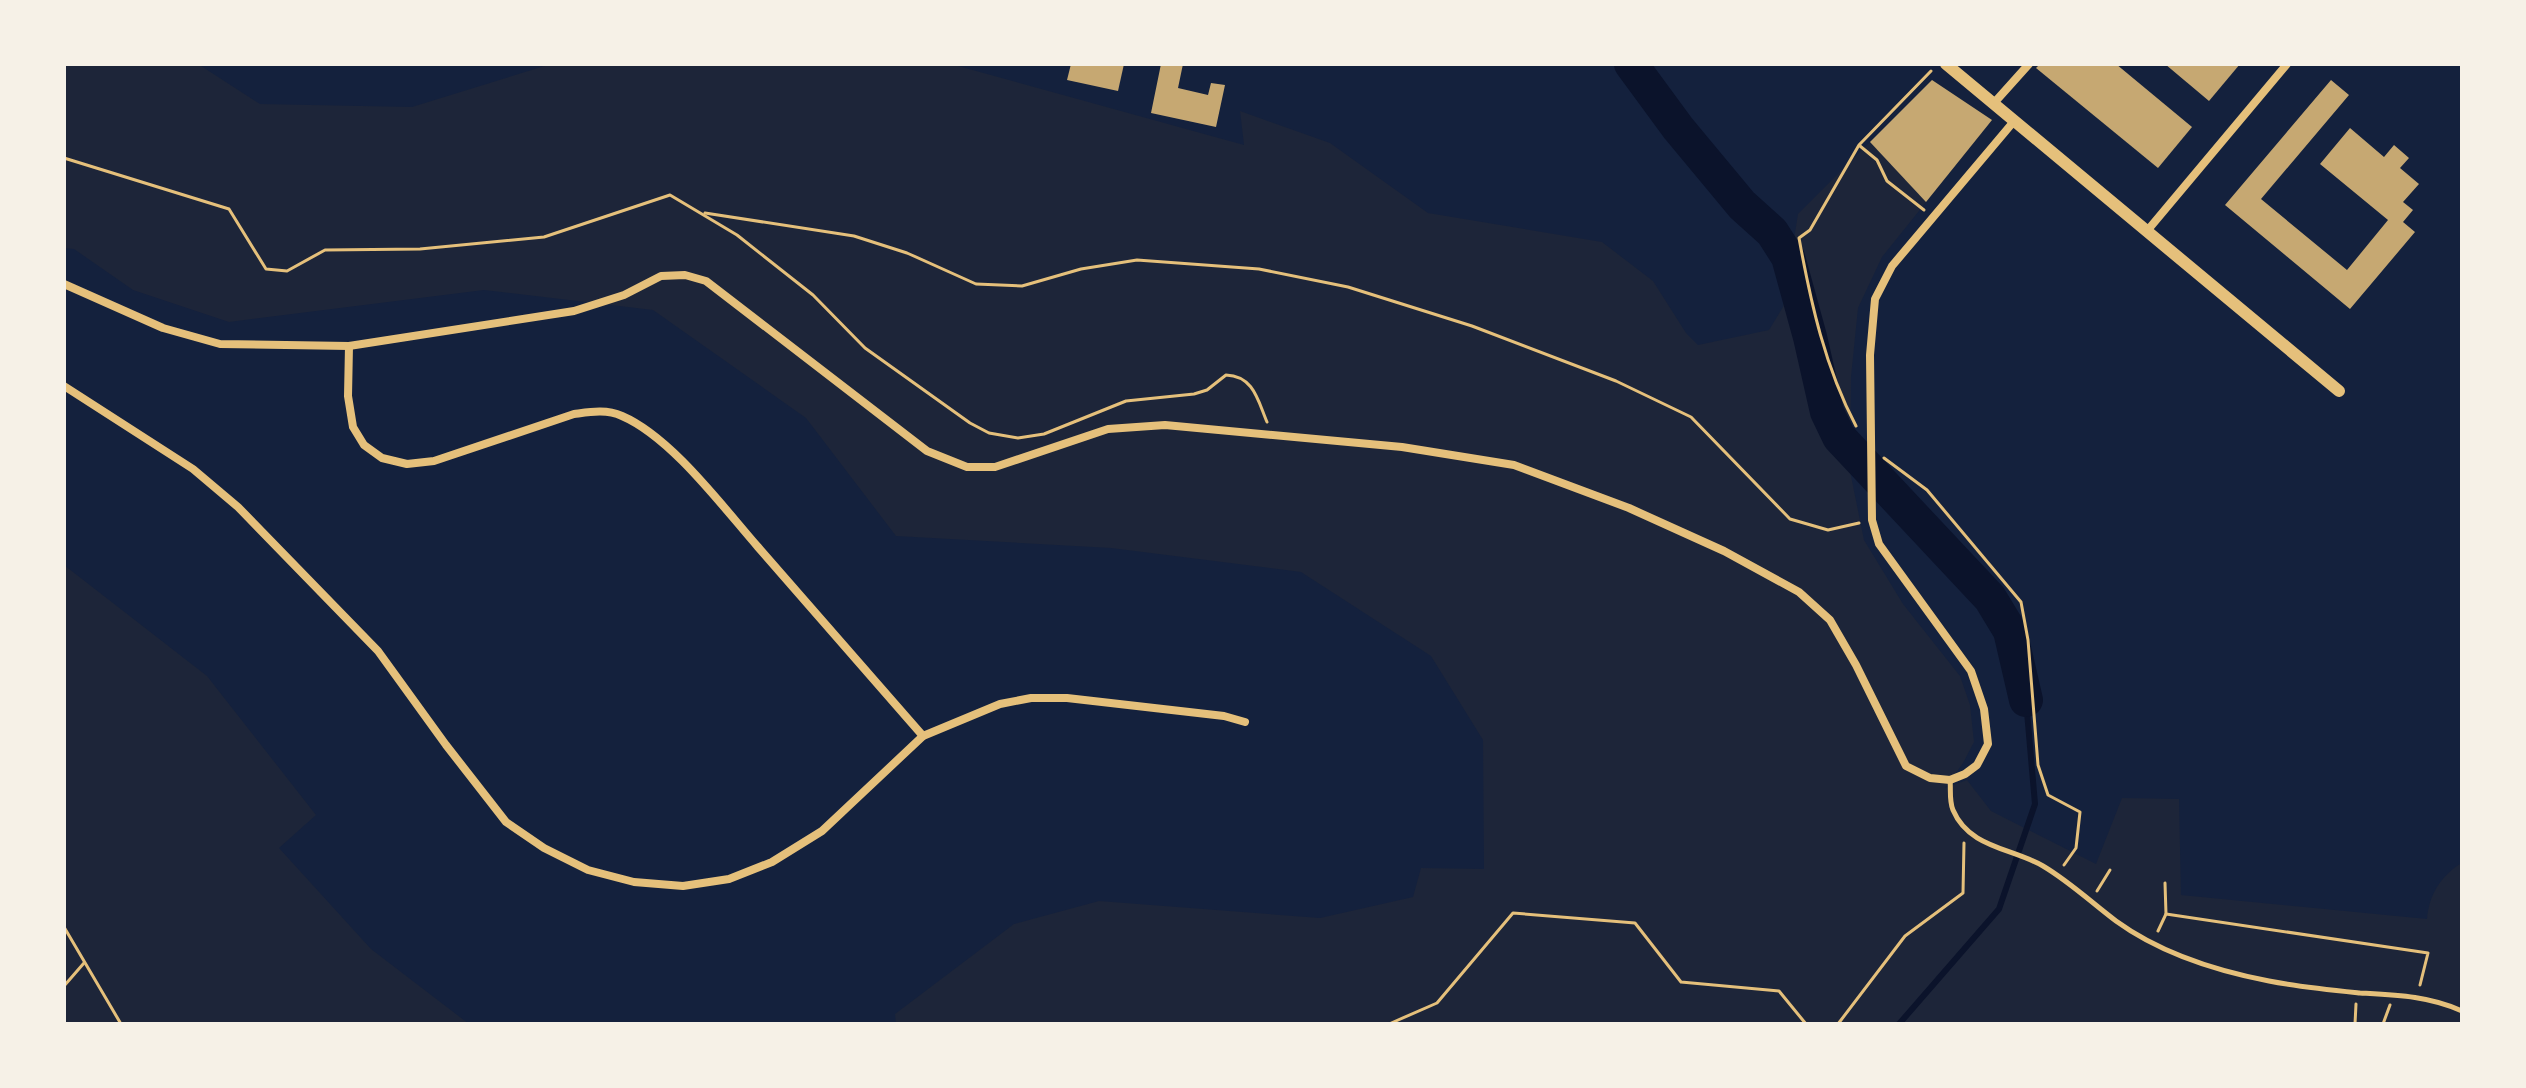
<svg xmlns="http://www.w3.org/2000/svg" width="2526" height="1088" font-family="Inter,sans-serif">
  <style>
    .green { fill: #1d2539 }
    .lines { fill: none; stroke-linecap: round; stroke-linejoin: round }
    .stream { stroke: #0b132b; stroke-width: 6 }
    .river { stroke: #0b132b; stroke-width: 34 }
    .building { fill: #c6a872 }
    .path { stroke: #e5c07b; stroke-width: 3 }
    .service { stroke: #e5c07b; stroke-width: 5 }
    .minor { stroke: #e5c07b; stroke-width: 8 }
    .tertiary { stroke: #e5c07b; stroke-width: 12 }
  </style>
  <rect width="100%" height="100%" fill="#14213d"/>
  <g class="green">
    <path d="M64 64H198L260 104 412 107 551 64H951L1244 145 1240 111 1330 143 1428 213 1602 242 1653 281 1686 333 1698 345 1769 330 1783 307 1798 214 1932 80 1992 120 1882 257 1858 308 1851 377 1850 471 1864 540 1903 604 1960 676 1970 705 1974 742 1963 763 1945 788 1967 780 1991 811 2096 864 2122 798 2179 799 2181 895 2427 919C2429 895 2441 875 2462 863V1024H896L895 1014 1014 924 1099 901 1320 918 1413 897 1421 868 1484 869 1483 740 1431 656 1301 572 1111 548 896 536 806 418 653 310 484 290 229 322 133 290 74 249 64 248Z"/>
    <polygon points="64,565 207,676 316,815 279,848 371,949 469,1024 64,1024"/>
  </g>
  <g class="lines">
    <polyline class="stream" points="1899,1024 1999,909 2035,804 2026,700"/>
    <polyline class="river" points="1631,64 1678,128 1742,205 1772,232 1788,257 1810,337 1827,412 1839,437 1990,598 2010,631 2026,700"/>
  </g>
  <g class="building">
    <polygon points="1071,64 1124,64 1118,91 1067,80"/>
    <polygon points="1161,64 1183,64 1178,88 1208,95 1211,83 1225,85 1216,127 1151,113"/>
    <polygon points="2040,64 2116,64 2192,127 2158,168 2036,68"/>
    <polygon points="2165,64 2240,64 2209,101"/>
    <polygon points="1932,80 1992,120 1926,202 1870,142"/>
    <polygon points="2331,80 2349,95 2261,199 2347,270 2388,220 2320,164 2350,128 2384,157 2394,145 2409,158 2400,168 2419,184 2403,202 2413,210 2403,222 2415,232 2350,309 2225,205"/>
  </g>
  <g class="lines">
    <g class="path">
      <polyline points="1860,146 1877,160 1887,181 1924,210"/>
      <path d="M64 158 229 209 266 269 287 271 325 250 420 249 544 237 670 195 737 235 813 295 865 348 970 423 989 433 1018 438 1044 434 1126 401 1194 394 1207 390 1226 375C1254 376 1258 401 1267 422"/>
      <polyline points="705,213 854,236 907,253 976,284 1022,286 1081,269 1137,260 1259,269 1348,287 1472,326 1616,381 1691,417 1790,519 1828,530 1859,523"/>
      <path d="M1856 426C1825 367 1811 304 1799 238L1810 230 1859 145 1931 71"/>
      <polyline points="1884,458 1927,490 2021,602 2028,640 2038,765 2048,795 2080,812 2076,848 2064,865"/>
      <polyline points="2165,883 2166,914"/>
      <polyline points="2097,891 2110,870"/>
      <polyline points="64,927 121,1024"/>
      <polyline points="2158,931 2166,914 2428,953 2420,985"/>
      <polyline points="64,986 84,963"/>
      <polyline points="1389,1024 1437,1003 1513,913 1635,923 1681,982 1779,991 1806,1024"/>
      <polyline points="1838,1024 1905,936 1963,893 1964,843"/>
      <polyline points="2355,1024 2356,1004"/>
      <polyline points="2383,1024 2390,1005"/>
    </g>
    <path class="service" d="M1950 780C1951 789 1949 801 1953 810 1969 848 2012 848 2043 866 2070 882 2092 903 2116 921 2160 953 2217 971 2269 981 2299 987 2330 990 2360 993 2396 995 2429 996 2462 1011"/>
    <g class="minor">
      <polyline points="1994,103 2029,64"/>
      <polyline points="2147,231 2287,64"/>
      <polyline points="64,284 163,328 220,344 349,346 574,311 624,295 661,276 685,275 706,281 927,451 967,467 995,467 1108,429 1165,425 1402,447 1514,465 1629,508 1724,551 1799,592 1830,620 1856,665 1906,766 1930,778 1950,780 1965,774 1977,765 1988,744 1984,709 1971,671 1879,544 1872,520 1870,355 1875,299 1892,266 2015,120"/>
      <path d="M349 346 348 396 353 427 364 445 382 458 407 464 434 461 574 414C590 412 606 409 622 416 671 437 722 506 758 547 813 610 868 673 923 736"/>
      <polyline points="64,386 193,469 238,507 378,651 446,745 506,822 544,848 588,870 634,882 683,886 729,879 772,862 822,831 923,736 1000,704 1031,698 1067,698 1224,716 1245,722"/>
    </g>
    <polyline class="tertiary" points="1946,64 2339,391"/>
  </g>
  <rect width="2526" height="1088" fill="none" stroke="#f6f1e7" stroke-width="132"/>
</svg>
